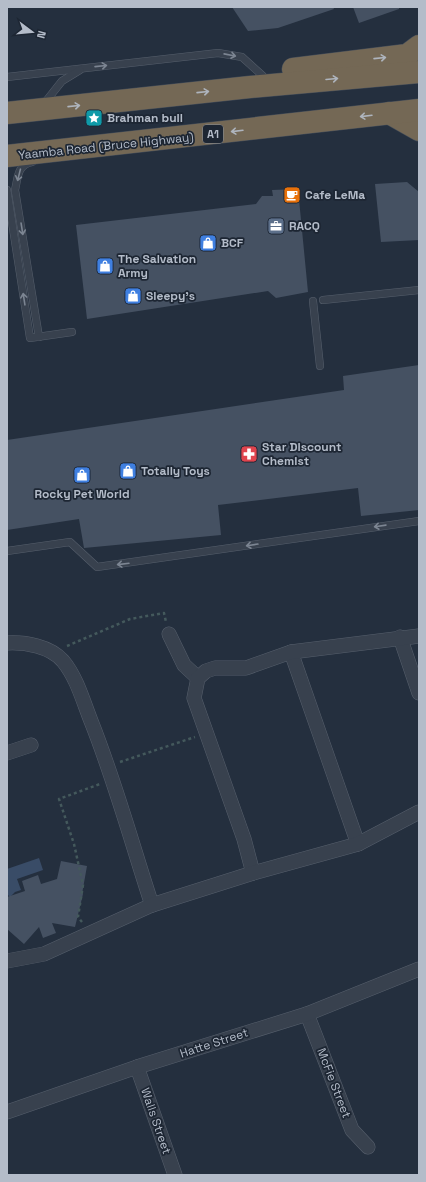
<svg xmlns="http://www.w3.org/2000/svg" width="426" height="1182" font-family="'Space Grotesk',sans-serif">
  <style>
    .water { fill: #394c67 }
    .building { fill: #455162 }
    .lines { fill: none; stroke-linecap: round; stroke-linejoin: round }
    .lane-casing { stroke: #565f6c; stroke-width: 8 }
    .street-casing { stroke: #565f6c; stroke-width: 15 }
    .highway-casing { stroke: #434c59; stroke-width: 23 }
    .path { stroke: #44595c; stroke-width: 2.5; stroke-dasharray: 3 3; stroke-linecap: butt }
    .lane { stroke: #38414e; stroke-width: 7 }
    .street { stroke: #38414e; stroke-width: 14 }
    .highway { stroke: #746855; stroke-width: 22 }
    .oneway { stroke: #7c8592 }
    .oneway2 { stroke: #aeb4bd }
    .labels { text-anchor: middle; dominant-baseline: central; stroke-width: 3.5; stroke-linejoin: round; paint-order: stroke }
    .shield { fill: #1d2633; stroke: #878f9c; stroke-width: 1 }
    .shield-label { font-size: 11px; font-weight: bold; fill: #b4bcc9 }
    .poi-label { font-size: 12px; font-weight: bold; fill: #b4bcc9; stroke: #1d2633; text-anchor: start }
    .street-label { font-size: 12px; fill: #b4bcc9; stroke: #1d2633 }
  </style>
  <rect width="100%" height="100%" fill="#242f3e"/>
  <polygon class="water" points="39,858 43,870 17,879 21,890 15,892 10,897 7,894 7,869"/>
  <g class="building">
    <polygon points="232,7 333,7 334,9 278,28 248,31"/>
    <polygon points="353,7 399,7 399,9 359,23"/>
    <polygon points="407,182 419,192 419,240 381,242 375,184"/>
    <polygon points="298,189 308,292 276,298 268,291 87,319 76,225 256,204 262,196 273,196 272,190"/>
    <polygon points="419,365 419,510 361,516 358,488 218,505 221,535 84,548 79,519 7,530 7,440 344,390 343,376"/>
    <polygon points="61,861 87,866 82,894 83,894 75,927 52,923 56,933 43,938 39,927 24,944 7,929 7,897 25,891 22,881 38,875 41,884 57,879"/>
  </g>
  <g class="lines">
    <g class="lane-casing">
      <g id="lane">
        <polyline points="7,77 218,53 242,57 263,76"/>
        <polyline points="43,105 62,81 80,70"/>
        <path d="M32 162C17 165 18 178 15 190L39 337"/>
        <polyline points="7,190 30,338 72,332"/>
        <polyline points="323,300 419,290"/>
        <polyline points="313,301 320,366"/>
        <polyline points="7,551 70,542 97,567 419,521"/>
      </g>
    </g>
    <g class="street-casing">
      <g id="street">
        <polyline points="169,634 184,665 198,678"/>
        <polyline points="400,637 419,693"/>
        <path d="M7 643C25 642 50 646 63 661 77 678 83 701 91 721 115 781 132 844 152 905"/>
        <polyline points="291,652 358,844"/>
        <polyline points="7,753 31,745"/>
        <polyline points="253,873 244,839 194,698 198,678 206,671 215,668 246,668 291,652 419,636"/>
        <polyline points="7,961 44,954 152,905 253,873 358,844 419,812"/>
        <polyline points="307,1014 352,1130 368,1147"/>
        <polyline points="137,1067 175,1175"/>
        <polyline points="7,1112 137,1067 307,1014 419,969"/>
      </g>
    </g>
    <g class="highway-casing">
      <g id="highway">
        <polyline points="293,69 407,55 419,46"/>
        <polyline points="7,113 250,87 419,72"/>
        <polyline points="389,113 419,130"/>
        <polyline points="7,156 419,110"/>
      </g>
    </g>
    <g class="path">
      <polyline points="67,646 130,619 164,613 166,622"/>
      <polyline points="120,762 195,737"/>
      <polyline points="82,922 78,917 83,885 74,844 59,799 100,784"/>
    </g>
    <use href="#lane" class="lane"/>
    <use href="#street" class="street"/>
    <use href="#highway" class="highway"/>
  </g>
  <defs><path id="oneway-shaft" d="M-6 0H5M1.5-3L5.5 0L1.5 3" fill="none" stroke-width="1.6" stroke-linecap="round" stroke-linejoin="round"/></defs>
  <g class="oneway">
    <use href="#oneway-shaft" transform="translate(230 55) rotate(11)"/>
    <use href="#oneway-shaft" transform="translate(101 66) rotate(-6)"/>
    <use href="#oneway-shaft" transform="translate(19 175) rotate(104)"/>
    <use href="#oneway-shaft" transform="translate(22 229) rotate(81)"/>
    <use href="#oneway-shaft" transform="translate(24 299) rotate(-99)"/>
    <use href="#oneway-shaft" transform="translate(380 526) rotate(172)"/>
    <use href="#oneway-shaft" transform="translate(252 545) rotate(171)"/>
    <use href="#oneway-shaft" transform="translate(123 564) rotate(173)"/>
  </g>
  <g class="oneway2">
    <use href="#oneway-shaft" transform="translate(380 58) rotate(-6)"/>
    <use href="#oneway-shaft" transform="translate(332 79) rotate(-5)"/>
    <use href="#oneway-shaft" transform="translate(203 92) rotate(-6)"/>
    <use href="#oneway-shaft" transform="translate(74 106) rotate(-6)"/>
    <use href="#oneway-shaft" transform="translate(366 116) rotate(173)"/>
    <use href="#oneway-shaft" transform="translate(237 131) rotate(173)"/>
  </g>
  <defs>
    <g id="sight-square" transform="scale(0.9)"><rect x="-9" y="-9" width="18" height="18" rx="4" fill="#0f9aa8" stroke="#1d2633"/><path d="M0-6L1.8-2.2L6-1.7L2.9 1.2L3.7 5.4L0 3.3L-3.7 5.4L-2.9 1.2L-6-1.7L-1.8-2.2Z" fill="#fff"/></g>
    <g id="cafe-square" transform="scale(0.9)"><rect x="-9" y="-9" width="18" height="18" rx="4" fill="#e8710a" stroke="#1d2633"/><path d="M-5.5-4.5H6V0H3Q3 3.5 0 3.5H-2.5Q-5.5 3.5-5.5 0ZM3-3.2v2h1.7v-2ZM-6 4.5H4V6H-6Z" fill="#fff"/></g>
    <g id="office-square" transform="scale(0.9)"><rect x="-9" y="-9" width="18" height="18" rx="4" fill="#5c6f8a" stroke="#1d2633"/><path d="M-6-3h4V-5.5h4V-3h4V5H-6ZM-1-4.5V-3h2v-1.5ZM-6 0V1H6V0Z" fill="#fff"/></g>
    <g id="shop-square" transform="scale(0.9)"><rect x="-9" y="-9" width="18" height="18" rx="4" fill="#3f7fe0" stroke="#1d2633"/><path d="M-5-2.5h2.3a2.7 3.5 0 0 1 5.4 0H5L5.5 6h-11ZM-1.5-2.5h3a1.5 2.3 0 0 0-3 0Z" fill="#fff"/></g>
    <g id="pharmacy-square" transform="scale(0.9)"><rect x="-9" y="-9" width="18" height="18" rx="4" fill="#e0444e" stroke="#1d2633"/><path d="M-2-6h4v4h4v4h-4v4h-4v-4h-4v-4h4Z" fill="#fff"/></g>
  </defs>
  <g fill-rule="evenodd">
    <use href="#sight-square" x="94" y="118"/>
    <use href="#cafe-square" x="292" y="195"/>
    <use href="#office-square" x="276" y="226"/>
    <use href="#shop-square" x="208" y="243"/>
    <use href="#shop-square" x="105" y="266"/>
    <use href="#shop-square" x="133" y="296"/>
    <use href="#pharmacy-square" x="249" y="454"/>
    <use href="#shop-square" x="128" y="471"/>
    <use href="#shop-square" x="82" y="475"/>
  </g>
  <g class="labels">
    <rect class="shield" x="203" y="125" width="20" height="18" rx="3"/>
    <g class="shield-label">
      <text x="213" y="134">A1</text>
    </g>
    <g class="poi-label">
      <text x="107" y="118">Brahman bull</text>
      <text x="305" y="195">Cafe LeMa</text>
      <text x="289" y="226">RACQ</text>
      <text x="221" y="243">BCF</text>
      <text x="118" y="259">The Salvation<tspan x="118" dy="14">Army</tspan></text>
      <text x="146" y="296">Sleepy's</text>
      <text x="262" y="447">Star Discount<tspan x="262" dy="14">Chemist</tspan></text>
      <text x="141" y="471">Totally Toys</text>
      <text x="82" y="494" text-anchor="middle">Rocky Pet World</text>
    </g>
    <g class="street-label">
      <text transform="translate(106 146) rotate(-6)">Yaamba Road (Bruce Highway)</text>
      <text transform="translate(214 1043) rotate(-18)">Hatte Street</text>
      <text transform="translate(334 1083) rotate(69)">McFie Street</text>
      <text transform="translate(156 1121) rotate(71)">Walls Street</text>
    </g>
  </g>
  <rect width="426" height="1182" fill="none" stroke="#b4bcc9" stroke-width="16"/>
  <g transform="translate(32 32) rotate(106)" stroke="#1d2633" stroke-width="3" paint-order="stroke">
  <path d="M0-3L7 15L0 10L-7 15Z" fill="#b4bcc9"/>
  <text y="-6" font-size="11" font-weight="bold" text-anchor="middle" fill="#b4bcc9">N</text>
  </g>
</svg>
